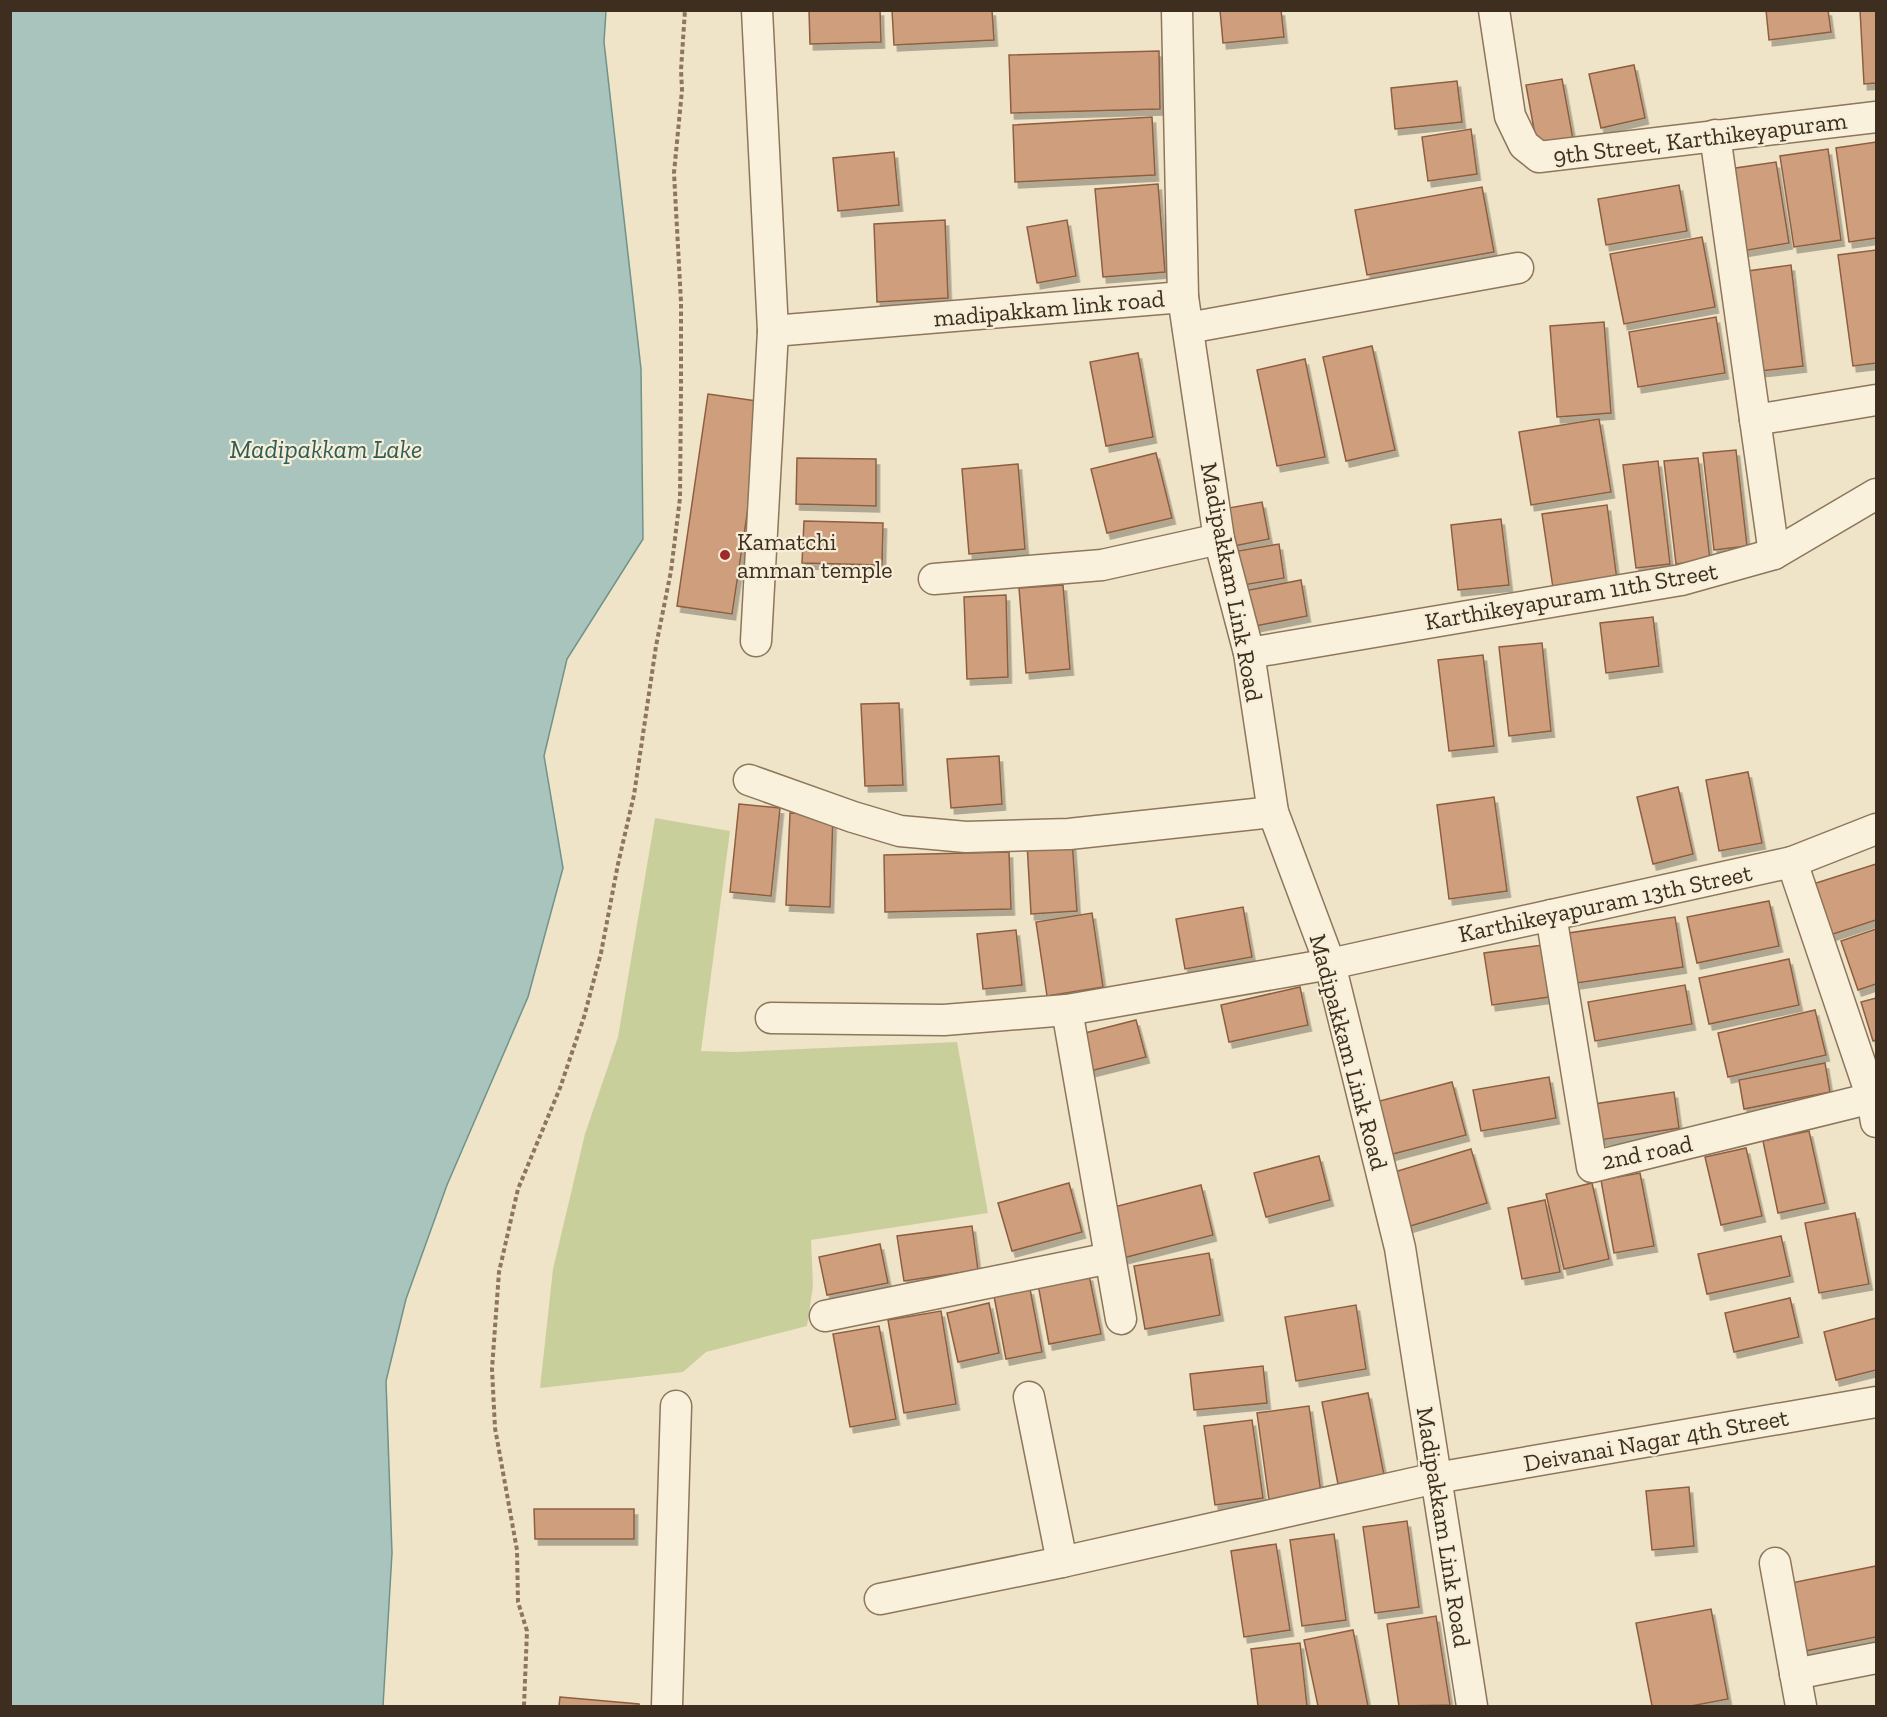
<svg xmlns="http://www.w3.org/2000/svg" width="1887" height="1717" font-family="'Zilla Slab',serif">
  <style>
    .green { fill: #c9cf9b }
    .water { fill: #a9c4bc; stroke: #6f938a; stroke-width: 1.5 }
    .building { fill: #cf9f7d; stroke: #8d5f41; stroke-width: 1.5; filter: url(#shadow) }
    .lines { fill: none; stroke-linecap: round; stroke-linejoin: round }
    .street-casing { stroke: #8d765c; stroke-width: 33 }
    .path { stroke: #8d765c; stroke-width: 4; stroke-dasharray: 4.5 3; stroke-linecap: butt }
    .street { stroke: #faf1dc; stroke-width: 30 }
    .poi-dot { fill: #9e2a2b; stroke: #f7eed8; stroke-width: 2 }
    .labels { text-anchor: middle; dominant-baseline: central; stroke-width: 4.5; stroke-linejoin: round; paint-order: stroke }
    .street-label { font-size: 24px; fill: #3d2e20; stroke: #f7eed8 }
    .poi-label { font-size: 24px; fill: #3d2e20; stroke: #f7eed8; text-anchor: start }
    .water-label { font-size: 26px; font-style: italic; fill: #2f5d5a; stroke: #f7eed8 }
  </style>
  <defs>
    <filter id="shadow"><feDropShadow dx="3.5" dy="6" stdDeviation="0" flood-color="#0004"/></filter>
  </defs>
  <rect width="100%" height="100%" fill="#f0e4c8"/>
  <polygon class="green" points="655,818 730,831 701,1051 735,1052 957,1042 988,1213 811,1240 813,1286 807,1326 706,1352 683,1372 540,1388 553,1269 585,1134 618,1037"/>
  <polygon class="water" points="11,10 606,11 604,42 641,369 643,539 567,659 544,756 563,868 528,997 447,1185 406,1299 386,1381 392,1553 383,1706 11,1706"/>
  <g class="building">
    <polygon points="809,10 880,10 881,42 810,44"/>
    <polygon points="892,10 992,10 994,40 894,45"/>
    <polygon points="1220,10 1281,10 1284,37 1223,43"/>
    <polygon points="1766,10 1828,10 1831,32 1769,40"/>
    <polygon points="1860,10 1876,10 1876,83 1864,84"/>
    <polygon points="1159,51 1160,109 1011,113 1009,55"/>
    <polygon points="1634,65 1645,118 1601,128 1589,74"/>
    <polygon points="1562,79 1573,139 1537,146 1526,85"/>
    <polygon points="1457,81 1462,122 1395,129 1391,88"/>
    <polygon points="1152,117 1155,175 1015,182 1013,125"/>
    <polygon points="1471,129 1477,174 1428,181 1422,137"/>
    <polygon points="1876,142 1876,238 1849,242 1836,148"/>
    <polygon points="1828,149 1841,240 1794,247 1780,156"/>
    <polygon points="894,152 899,205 838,211 833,158"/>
    <polygon points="1776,162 1789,243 1742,251 1729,169"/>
    <polygon points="1158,184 1165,272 1103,277 1095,189"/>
    <polygon points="1679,185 1687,231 1606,245 1598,199"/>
    <polygon points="1482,187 1494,252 1367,275 1355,210"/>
    <polygon points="945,220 948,298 877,302 874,224"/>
    <polygon points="1067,220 1076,276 1037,283 1027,227"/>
    <polygon points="1702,237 1715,307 1624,324 1610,254"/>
    <polygon points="1876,250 1876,363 1853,366 1838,255"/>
    <polygon points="1791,265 1803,366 1760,371 1748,271"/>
    <polygon points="1716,317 1725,373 1638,387 1629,332"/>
    <polygon points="1604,322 1611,413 1557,417 1550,326"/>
    <polygon points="1372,346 1395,450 1346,461 1323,357"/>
    <polygon points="1138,353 1153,437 1106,446 1090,362"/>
    <polygon points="1305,359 1325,457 1277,466 1257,370"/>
    <polygon points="708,394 764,402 732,614 677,606"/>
    <polygon points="1599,419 1611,492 1531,505 1519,432"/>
    <polygon points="1736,450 1747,546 1714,550 1703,453"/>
    <polygon points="1156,453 1172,518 1107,533 1091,469"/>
    <polygon points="797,458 876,459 876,506 796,504"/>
    <polygon points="1698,458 1710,560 1676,564 1664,461"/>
    <polygon points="1658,461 1670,564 1636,568 1623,465"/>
    <polygon points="1018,464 1025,549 969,554 962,469"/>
    <polygon points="1262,502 1269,539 1229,547 1223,509"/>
    <polygon points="1607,505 1617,580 1553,588 1542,514"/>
    <polygon points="1501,519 1509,585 1458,590 1451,525"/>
    <polygon points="804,521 883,523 882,565 802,563"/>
    <polygon points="1279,544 1284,578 1238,586 1232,552"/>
    <polygon points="1301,580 1307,616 1245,628 1239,592"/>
    <polygon points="1063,585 1070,669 1026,673 1019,588"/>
    <polygon points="1006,595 1008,677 967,679 964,597"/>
    <polygon points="1653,617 1659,666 1606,673 1600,623"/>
    <polygon points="1542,643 1551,731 1509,736 1499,647"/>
    <polygon points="1483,655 1494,746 1449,751 1438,660"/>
    <polygon points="899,703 903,785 865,786 861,704"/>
    <polygon points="999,756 1002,804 951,808 947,759"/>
    <polygon points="1748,772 1762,843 1719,851 1706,780"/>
    <polygon points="1678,787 1693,854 1653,864 1637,797"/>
    <polygon points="1494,797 1507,891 1449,899 1437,805"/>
    <polygon points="739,804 780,808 771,896 730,892"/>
    <polygon points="790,813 833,815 830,907 786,905"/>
    <polygon points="1072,840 1077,911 1031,914 1027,843"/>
    <polygon points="1009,852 1011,909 885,912 884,855"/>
    <polygon points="1876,864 1876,920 1830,935 1813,884"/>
    <polygon points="1769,901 1779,946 1697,963 1687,917"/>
    <polygon points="1243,907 1252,957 1185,969 1176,919"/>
    <polygon points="1092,913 1103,987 1047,996 1036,922"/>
    <polygon points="1675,917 1683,967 1577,983 1569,933"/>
    <polygon points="1876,929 1876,984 1858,990 1841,941"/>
    <polygon points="1016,930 1022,985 983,989 977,934"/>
    <polygon points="1542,945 1549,997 1492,1005 1484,953"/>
    <polygon points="1789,959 1799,1005 1709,1024 1699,978"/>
    <polygon points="1685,985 1692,1024 1595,1041 1588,1002"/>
    <polygon points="1300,987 1308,1025 1229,1042 1221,1005"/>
    <polygon points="1876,998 1876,1040 1873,1041 1861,1002"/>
    <polygon points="1815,1010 1826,1055 1728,1077 1718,1033"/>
    <polygon points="1136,1020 1146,1057 1086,1072 1077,1035"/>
    <polygon points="1825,1063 1830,1092 1744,1109 1739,1080"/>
    <polygon points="1549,1077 1556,1118 1481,1131 1473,1090"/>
    <polygon points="1452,1082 1466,1135 1389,1155 1376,1102"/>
    <polygon points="1674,1092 1679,1128 1599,1140 1594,1104"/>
    <polygon points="1809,1131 1825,1203 1778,1213 1763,1141"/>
    <polygon points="1746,1148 1762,1216 1721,1225 1705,1157"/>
    <polygon points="1471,1149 1487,1203 1407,1227 1391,1173"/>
    <polygon points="1319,1156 1330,1200 1266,1217 1254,1173"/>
    <polygon points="1640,1173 1654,1246 1614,1253 1601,1180"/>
    <polygon points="1069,1183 1082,1232 1012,1251 998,1203"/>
    <polygon points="1592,1183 1609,1259 1564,1269 1546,1194"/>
    <polygon points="1201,1185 1213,1235 1123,1258 1110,1208"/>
    <polygon points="1545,1200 1560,1272 1522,1279 1508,1208"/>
    <polygon points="1855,1213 1869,1284 1819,1293 1805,1223"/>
    <polygon points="972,1226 978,1270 904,1281 897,1236"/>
    <polygon points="1781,1236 1790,1276 1707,1294 1698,1254"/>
    <polygon points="880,1244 888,1283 827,1295 819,1257"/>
    <polygon points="1209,1253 1220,1315 1145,1329 1134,1266"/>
    <polygon points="1089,1275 1101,1334 1049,1344 1038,1284"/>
    <polygon points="1030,1289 1042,1352 1006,1359 994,1296"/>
    <polygon points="1790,1298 1799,1337 1734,1352 1725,1313"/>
    <polygon points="989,1303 999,1353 958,1362 947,1313"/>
    <polygon points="1356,1305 1366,1369 1296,1381 1285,1317"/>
    <polygon points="941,1311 956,1404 904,1413 888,1320"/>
    <polygon points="1876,1318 1876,1370 1836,1380 1824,1332"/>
    <polygon points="879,1326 896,1419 850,1427 833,1334"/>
    <polygon points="1263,1366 1267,1403 1194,1410 1190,1374"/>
    <polygon points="1368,1393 1384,1475 1338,1484 1322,1402"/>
    <polygon points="1309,1406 1321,1493 1269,1500 1257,1413"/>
    <polygon points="1252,1420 1263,1498 1215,1505 1204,1426"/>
    <polygon points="1689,1487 1694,1546 1652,1550 1646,1491"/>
    <polygon points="534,1509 634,1509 634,1539 535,1539"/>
    <polygon points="1407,1521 1419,1607 1375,1613 1363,1527"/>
    <polygon points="1334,1534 1346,1620 1302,1626 1290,1540"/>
    <polygon points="1276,1544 1290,1630 1244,1637 1231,1551"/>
    <polygon points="1876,1566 1876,1637 1805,1651 1791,1583"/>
    <polygon points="1711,1609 1728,1699 1691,1706 1652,1706 1636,1623"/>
    <polygon points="1436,1616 1450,1705 1399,1706 1387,1624"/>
    <polygon points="1353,1630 1368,1706 1318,1706 1304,1640"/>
    <polygon points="1300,1643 1307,1706 1258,1706 1251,1649"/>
    <polygon points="560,1697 639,1704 639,1706 559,1706"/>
  </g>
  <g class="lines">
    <g class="street-casing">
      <g id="street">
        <polyline points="1177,10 1183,297 1219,539 1249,653 1273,812 1330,964 1400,1248 1472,1706"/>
        <polyline points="1494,10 1510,116 1524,145 1539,157 1876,117"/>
        <polyline points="1715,135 1774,554"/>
        <polyline points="1188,328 1518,268"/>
        <polyline points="773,331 1183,297"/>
        <polyline points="1755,420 1876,400"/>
        <polyline points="934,579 1102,565 1219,539"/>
        <polyline points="756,641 773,331 757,10"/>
        <polyline points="1249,653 1681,580 1774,554 1876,494"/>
        <polyline points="749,780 853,817 900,831 966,837 1069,834 1273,812"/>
        <polyline points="1792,862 1872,1098 1876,1122"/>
        <polyline points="1551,915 1592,1167 1876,1097"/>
        <polyline points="1067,1010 1121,1319"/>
        <polyline points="771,1018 944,1020 1067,1010 1330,964 1792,862 1876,829"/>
        <polyline points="825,1316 1110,1258"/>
        <polyline points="1062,1562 1436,1478 1876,1402"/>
        <polyline points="1775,1563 1801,1706"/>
        <polyline points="880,1599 1062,1562 1029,1397"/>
        <polyline points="1795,1674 1876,1658"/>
        <polyline points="667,1706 676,1406"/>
      </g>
    </g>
    <polyline class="path" points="524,1706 527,1631 518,1602 517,1550 495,1428 492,1369 499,1272 518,1189 560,1088 584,1017 601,953 618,864 634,795 656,646 671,571 680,498 681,390 681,302 674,173 682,90 681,70 685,10"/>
    <use href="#street" class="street"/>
  </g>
  <circle class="poi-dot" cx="725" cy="555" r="6"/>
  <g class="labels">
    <g class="street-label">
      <text transform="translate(1700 138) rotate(-7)">9th Street, Karthikeyapuram</text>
      <text transform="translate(1049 308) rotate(-5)">madipakkam link road</text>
      <text transform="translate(1232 582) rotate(79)">Madipakkam Link Road</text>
      <text transform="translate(1571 596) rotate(-10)">Karthikeyapuram 11th Street</text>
      <text transform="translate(1605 903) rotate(-12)">Karthikeyapuram 13th Street</text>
      <text transform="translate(1349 1052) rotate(75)">Madipakkam Link Road</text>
      <text transform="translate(1647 1152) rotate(-12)">2nd road</text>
      <text transform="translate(1656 1440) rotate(-10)">Deivanai Nagar 4th Street</text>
      <text transform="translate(1444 1527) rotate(81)">Madipakkam Link Road</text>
    </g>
    <g class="poi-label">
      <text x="737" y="541">Kamatchi<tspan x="737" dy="28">amman temple</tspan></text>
    </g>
    <g class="water-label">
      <text x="326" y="449">Madipakkam Lake</text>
    </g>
  </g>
  <rect width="1887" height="1717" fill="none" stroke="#3d2e20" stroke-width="24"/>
</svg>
